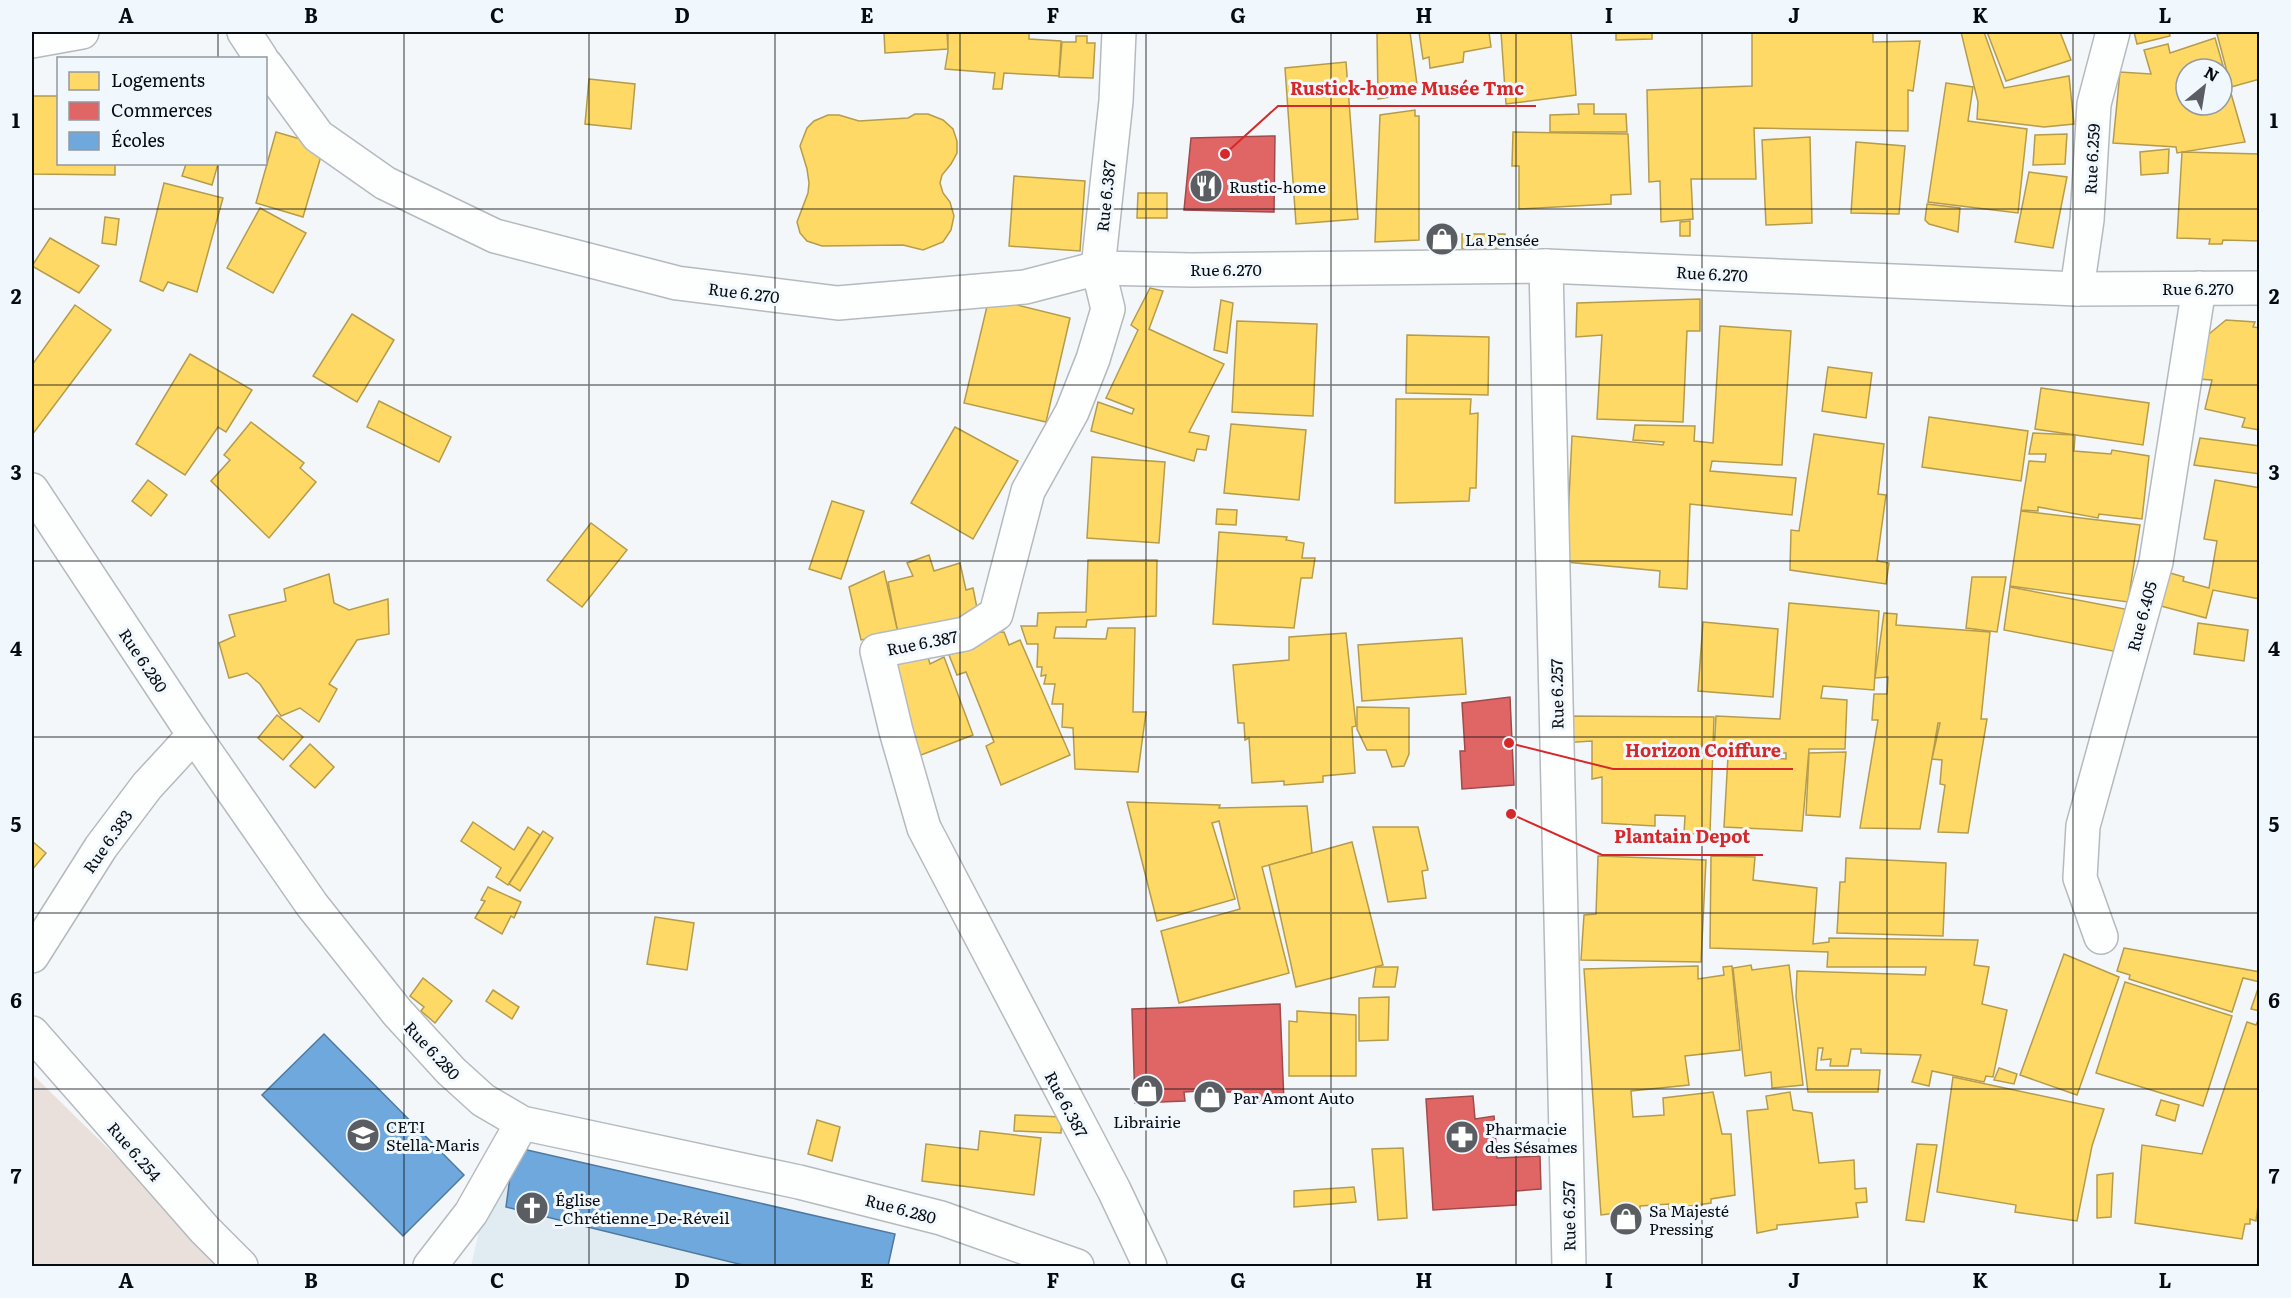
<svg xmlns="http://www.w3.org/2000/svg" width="2291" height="1298" font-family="Literata,serif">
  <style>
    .built { fill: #e1ebf2 }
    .green { fill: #e9dfdb }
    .homes { fill: #ffd966; stroke: #b59c4c; stroke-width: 1.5; fill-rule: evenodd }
    .shops { fill: #e06666; stroke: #9f4b4c; stroke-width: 1.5 }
    .schools { fill: #6fa8dc; stroke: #50799f; stroke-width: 1.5 }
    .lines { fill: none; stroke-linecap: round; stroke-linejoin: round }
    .minor-casing { stroke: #b5babe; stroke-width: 36 }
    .minor { stroke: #fdfefe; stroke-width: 33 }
    .grid { fill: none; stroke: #070c11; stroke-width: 1.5; stroke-opacity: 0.55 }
    .labels { text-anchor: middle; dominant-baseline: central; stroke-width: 6; stroke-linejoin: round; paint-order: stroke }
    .street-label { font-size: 16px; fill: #070c11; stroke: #f0f7fd }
    .poi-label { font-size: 16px; fill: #070c11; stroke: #f0f7fd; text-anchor: start }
    .leader { fill: none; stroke: #d62828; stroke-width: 2 }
    .callout-dot { fill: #d62828; stroke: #f0f7fd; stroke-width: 2 }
    .callout-label { font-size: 18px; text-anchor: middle; font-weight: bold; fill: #d62828; stroke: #f0f7fd; stroke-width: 6; stroke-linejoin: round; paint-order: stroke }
    .neatline { fill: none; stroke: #070c11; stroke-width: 2 }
    .grid-label { font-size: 20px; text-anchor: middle; font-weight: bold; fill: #070c11 }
  </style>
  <rect width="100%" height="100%" fill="#f3f7fa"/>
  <polygon class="built" points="514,1147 895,1234 888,1266 471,1266 486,1201"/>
  <polygon class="green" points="32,1074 228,1266 32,1266"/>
  <g class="homes">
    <polygon points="884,32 947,32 948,49 885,53"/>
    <polygon points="948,32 1029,32 1029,39 1061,41 1059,76 1004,73 1002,89 993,89 995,73 945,69 948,51"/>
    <polygon points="1377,32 1410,32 1418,92 1378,99"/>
    <polygon points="1419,32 1489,32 1491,47 1464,52 1463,62 1430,68 1429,57 1423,59"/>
    <polygon points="1501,32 1571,32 1576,95 1506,104"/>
    <polygon points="1616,32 1652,32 1652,39 1616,40"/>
    <polygon points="1752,32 1873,32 1873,42 1920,41 1913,91 1908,90 1908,131 1754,128 1756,179 1691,179 1693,219 1661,222 1660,181 1649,182 1647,90 1752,86"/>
    <polygon points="1961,32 1984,32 2004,88 2069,76 2074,124 2044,127 1977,119 1978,102"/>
    <polygon points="1987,32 2060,32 2071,60 2006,81"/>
    <polygon points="2134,32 2169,32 2170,36 2137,44"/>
    <polygon points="2229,32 2260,32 2260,79 2231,87 2217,34"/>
    <polygon points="1076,36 1087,36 1087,43 1095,43 1093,78 1059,77 1062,42 1076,42"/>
    <path d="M2215 38 2245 142 2177 153 2176 147 2113 143 2120 72 2151 74 2144 50 2168 44 2170 53ZM2186 69H2222V105H2186Z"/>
    <polygon points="1346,62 1358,219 1296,224 1285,68"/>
    <polygon points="589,79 635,84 631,129 585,124"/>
    <polygon points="1946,83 1973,87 1968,121 2027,129 2018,213 1928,202"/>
    <polygon points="32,96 58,96 58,164 115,164 115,175 32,174"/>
    <polygon points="1578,104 1594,104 1594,114 1626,114 1627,132 1550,132 1550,115 1579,114"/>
    <polygon points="1415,110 1415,116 1419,116 1419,240 1375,242 1380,115"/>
    <polygon points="915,114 928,114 943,120 953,129 957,141 957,153 951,164 942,175 940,183 943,193 950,202 954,216 951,230 943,242 923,250 903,245 822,246 807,241 800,233 797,222 808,193 809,183 807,169 800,146 807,128 814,121 828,115 839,115 859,121 908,118"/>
    <polygon points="276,132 324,146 303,217 256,203"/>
    <polygon points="1513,132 1628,134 1631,194 1611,195 1611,204 1519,209 1519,166 1512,166"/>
    <polygon points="2067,134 2065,164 2033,165 2035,135"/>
    <polygon points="1810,137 1812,223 1766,225 1762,140"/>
    <polygon points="1856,142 1905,146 1899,214 1851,213"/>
    <polygon points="2169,149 2168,173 2141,175 2140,152"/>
    <polygon points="2182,152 2260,154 2260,241 2223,240 2222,244 2209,244 2210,239 2177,238"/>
    <polygon points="186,164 218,164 212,185 182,176"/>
    <polygon points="2029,172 2067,177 2053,248 2015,242"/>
    <polygon points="1014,176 1085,181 1080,251 1009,246"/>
    <polygon points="164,183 223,198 197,292 168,282 163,291 140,281"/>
    <polygon points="1138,193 1167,193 1167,218 1137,218"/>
    <polygon points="1927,204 1960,208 1958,232 1929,224 1925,220"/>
    <polygon points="260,208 306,233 273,293 227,268"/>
    <polygon points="105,217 119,219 116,245 102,243"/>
    <polygon points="1690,221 1690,236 1680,236 1680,222"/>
    <polygon points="1462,234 1505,234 1506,248 1462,249"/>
    <polygon points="50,238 99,266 79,293 32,266"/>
    <polygon points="1150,288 1163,291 1149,329 1224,364 1189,432 1209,436 1206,450 1197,449 1194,461 1091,431 1098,402 1132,414 1134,409 1106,398 1138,330 1131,325"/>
    <polygon points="989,298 1070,318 1046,422 964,403"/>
    <polygon points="1700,299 1700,331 1687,331 1683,422 1597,419 1602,335 1576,337 1577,303"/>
    <polygon points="1221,300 1233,303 1227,353 1214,350"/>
    <polygon points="75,305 111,330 32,435 32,365"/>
    <polygon points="352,314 394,340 357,402 313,376"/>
    <polygon points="2226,320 2255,322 2253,327 2260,328 2260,430 2242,427 2245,418 2205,409 2212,380 2198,379 2198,343"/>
    <polygon points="1237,321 1317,324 1313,416 1232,412"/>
    <polygon points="1720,326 1791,331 1782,465 1712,461 1710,471 1796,478 1792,515 1690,504 1687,589 1659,587 1660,571 1566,562 1572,436 1663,445 1664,442 1633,440 1635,425 1695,426 1694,441 1713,443"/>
    <polygon points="1407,335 1489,337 1488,395 1406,393"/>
    <polygon points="190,354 252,390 226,432 218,427 185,475 136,444"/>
    <polygon points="1828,367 1872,373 1866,418 1822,411"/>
    <polygon points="2041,388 2149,403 2143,445 2035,429"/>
    <polygon points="1396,399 1471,399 1470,414 1478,413 1476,488 1470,488 1469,501 1395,503"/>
    <polygon points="379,401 451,437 439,462 367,427"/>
    <polygon points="1929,417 2028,431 2021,481 1922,467"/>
    <polygon points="251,422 304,463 300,468 316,482 269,538 211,481 230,460 224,455"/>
    <polygon points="1231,424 1306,430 1299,500 1224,493"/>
    <polygon points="955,427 1018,461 973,539 911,503"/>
    <polygon points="2033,433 2075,435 2074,451 2111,454 2112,450 2149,456 2142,519 2099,514 2098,518 2038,507 2038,511 2021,510 2029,461 2045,462 2046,454 2029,454"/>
    <polygon points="1814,434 1884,444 1878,494 1886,495 1877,561 1889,563 1886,584 1790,570 1791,530 1799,531"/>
    <polygon points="2200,438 2260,446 2260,474 2194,465"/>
    <polygon points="1092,457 1165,462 1159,543 1087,538"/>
    <polygon points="148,480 167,495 151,516 132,501"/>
    <polygon points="2215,480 2260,488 2260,599 2213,590 2206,618 2157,605 2170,573 2184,577 2183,581 2209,588 2217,541 2204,539"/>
    <polygon points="832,501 864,511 841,579 809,569"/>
    <polygon points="1217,509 1237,510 1236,525 1216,524"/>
    <polygon points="2021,511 2140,525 2128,602 2010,586"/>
    <polygon points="591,523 627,550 582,607 547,580"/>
    <polygon points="1219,532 1287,537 1286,540 1304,543 1302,558 1315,558 1312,578 1301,578 1294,628 1213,624"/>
    <polygon points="929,555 934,571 960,563 966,590 973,588 979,618 899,639 888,582 913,576 907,563"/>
    <polygon points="1088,560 1157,560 1156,616 1087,620 1086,627 1056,627 1054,638 1106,639 1108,628 1135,628 1133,712 1146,712 1138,772 1075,769 1073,728 1062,727 1063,704 1052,704 1055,684 1044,684 1046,675 1041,676 1042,667 1037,667 1038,644 1027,644 1021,626 1037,626 1038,613 1086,612"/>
    <polygon points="884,571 898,633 861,640 849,587"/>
    <polygon points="329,574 334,603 349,610 388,599 389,634 357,640 329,684 337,689 319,722 300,708 281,716 260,684 247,673 229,678 219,643 235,636 229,615 286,601 284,589"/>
    <polygon points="1972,577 2006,577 1997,632 1966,628"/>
    <polygon points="2010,587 2130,610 2118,652 2004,630"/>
    <polygon points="1789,603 1879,611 1874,690 1823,686 1821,698 1847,700 1845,749 1809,749 1802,831 1724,827 1728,756 1786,759 1786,753 1714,750 1716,716 1780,719"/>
    <polygon points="1884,613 1897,614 1896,625 1990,632 1981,719 1987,719 1968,833 1938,832 1945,785 1940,784 1942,760 1932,759 1940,723 1938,723 1920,829 1860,828 1878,720 1872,720 1874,694 1887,694 1888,677 1875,678"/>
    <polygon points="1703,622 1778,629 1773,697 1698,691"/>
    <polygon points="2198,623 2248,630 2244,661 2194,654"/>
    <polygon points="1004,632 1009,645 1020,640 1070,755 1001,785 986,746 994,742 966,672 957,675 943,640 962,635"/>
    <polygon points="1346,633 1356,726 1352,727 1355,773 1323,776 1323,782 1284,785 1284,781 1252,783 1249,738 1245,740 1244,723 1238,723 1233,665 1289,660 1289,637"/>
    <polygon points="1462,638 1466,694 1362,701 1358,645"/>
    <polygon points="927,654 930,664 944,657 973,735 921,755 887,667"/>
    <polygon points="1357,707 1409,708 1409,754 1404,766 1392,767 1386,750 1367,750 1357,729"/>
    <polygon points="277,715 303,737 283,760 258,738"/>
    <polygon points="1562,716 1714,717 1710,833 1684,834 1685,816 1655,815 1655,826 1602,823 1602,777 1592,779 1592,741 1562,743"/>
    <polygon points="310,744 334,767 315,788 290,766"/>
    <polygon points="1846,752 1840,817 1806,815 1809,753"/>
    <polygon points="1127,802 1220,805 1219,808 1307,806 1312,853 1262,867 1289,973 1179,1003 1161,931 1240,909 1219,821 1212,823 1235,899 1157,921"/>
    <polygon points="473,822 514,850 528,827 540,835 508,885 496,877 501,868 461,841"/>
    <polygon points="1373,827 1418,827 1428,870 1422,871 1426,898 1388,902"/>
    <polygon points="543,831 553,838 520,891 509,884"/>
    <polygon points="32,841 46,853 32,870"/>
    <polygon points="1352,842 1383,965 1296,987 1269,865"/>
    <polygon points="1598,856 1706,860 1701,962 1581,960 1584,915 1596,914"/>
    <polygon points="1711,856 1755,857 1753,880 1817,888 1813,944 1829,942 1829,938 1978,940 1974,965 1989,967 1982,1004 2007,1010 1993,1077 1986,1076 1984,1082 1932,1071 1929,1086 1912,1082 1921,1055 1861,1053 1861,1049 1851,1049 1848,1066 1830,1066 1831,1059 1821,1060 1823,1048 1818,1048 1816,1070 1880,1070 1878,1092 1808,1092 1796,997 1797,971 1925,975 1926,967 1827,967 1828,952 1710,948"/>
    <polygon points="1846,858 1946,863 1943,936 1837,933 1840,882 1845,882"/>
    <polygon points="488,887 521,902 514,918 511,916 502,934 475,918 485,901 481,900"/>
    <polygon points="655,917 694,923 687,970 647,964"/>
    <polygon points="2124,948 2260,972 2260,982 2243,978 2232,1012 2129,979 2130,975 2117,971"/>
    <polygon points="2064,954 2119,977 2077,1095 2020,1075"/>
    <polygon points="1751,965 1752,970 1789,965 1803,1085 1772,1088 1771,1072 1745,1076 1733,968"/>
    <polygon points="1698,966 1698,979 1724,975 1723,967 1732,966 1740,1050 1685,1056 1689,1085 1631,1091 1633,1117 1664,1115 1663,1098 1713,1092 1722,1134 1731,1134 1735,1195 1711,1199 1711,1203 1669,1209 1669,1204 1640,1206 1640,1210 1601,1215 1584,969"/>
    <polygon points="1376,967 1398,967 1395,987 1373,987"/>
    <polygon points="423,978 452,1001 435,1023 421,1011 424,1007 410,996"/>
    <polygon points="2125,982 2232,1016 2203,1106 2096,1073"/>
    <polygon points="2260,983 2260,1011 2251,1009"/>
    <polygon points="493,990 519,1007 512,1019 486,1001"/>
    <polygon points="1389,997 1388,1040 1359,1041 1359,998"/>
    <polygon points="1297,1011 1356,1015 1356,1076 1289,1076 1289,1021 1297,1022"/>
    <polygon points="2260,1016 2260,1190 2256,1221 2250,1219 2250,1224 2245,1224 2242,1239 2135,1223 2142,1145 2202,1154 2247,1022 2256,1025"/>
    <polygon points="1999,1068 2017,1074 2014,1084 1994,1080"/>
    <polygon points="1953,1077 2104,1109 2092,1146 2077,1221 2015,1212 2016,1205 1937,1192"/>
    <polygon points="1790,1092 1793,1110 1812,1113 1819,1163 1854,1160 1855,1189 1866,1188 1867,1202 1856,1203 1858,1217 1777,1225 1777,1229 1757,1233 1747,1111 1768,1109 1766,1096"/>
    <polygon points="2161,1100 2179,1105 2175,1121 2156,1115"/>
    <polygon points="1015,1115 1062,1117 1061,1133 1014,1131"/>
    <polygon points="817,1120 840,1127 832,1161 808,1154"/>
    <polygon points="980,1131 1041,1138 1034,1195 922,1181 926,1144 978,1150"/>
    <polygon points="1917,1144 1937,1145 1924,1222 1906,1220"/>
    <polygon points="1403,1148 1407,1218 1378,1220 1372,1149"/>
    <polygon points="2113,1173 2111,1217 2097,1218 2097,1175"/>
    <polygon points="1354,1187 1356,1202 1294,1207 1294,1191"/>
  </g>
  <g class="shops">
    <polygon points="1275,136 1274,212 1184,210 1191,138"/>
    <polygon points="1452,234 1455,250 1430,250 1430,236"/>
    <polygon points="1510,697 1514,785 1462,789 1460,751 1465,751 1462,703"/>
    <polygon points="1280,1004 1284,1102 1237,1104 1236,1092 1222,1092 1222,1106 1201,1106 1200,1091 1184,1092 1185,1101 1135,1103 1132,1009"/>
    <polygon points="1473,1096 1475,1119 1494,1116 1497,1158 1540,1156 1541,1189 1516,1191 1516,1205 1433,1210 1426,1099"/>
  </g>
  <g class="schools">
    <polygon points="324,1034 464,1175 403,1236 262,1095"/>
    <polygon points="514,1147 895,1234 888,1266 747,1266 506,1207"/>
  </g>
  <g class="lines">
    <g class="minor-casing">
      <g id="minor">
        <polyline points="244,32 261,58"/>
        <polyline points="1119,32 1116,101 1098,268 1108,309 1093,359 1072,412 1028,491 996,614 965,634 877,651 896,731 924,828 1114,1190 1150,1266"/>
        <polyline points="32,41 82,32"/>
        <polyline points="266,65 318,136 385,183 495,236 677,283 838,303 1025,287 1098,268 1192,270 1546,266 2077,289 2260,288"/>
        <polyline points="1546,266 1569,1266"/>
        <polyline points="2077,289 2087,220 2094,104 2113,32"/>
        <polyline points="32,490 194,735 312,905 397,1012 451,1071 483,1100 522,1123 799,1182 941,1218 1077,1266"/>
        <polyline points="2101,937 2080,878 2083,826 2156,562 2199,288"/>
        <polyline points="32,956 101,847 147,786 194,735"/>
        <polyline points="32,1033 205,1230 241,1266"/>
        <polyline points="430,1266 471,1213 522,1123"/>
      </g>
    </g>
    <use href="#minor" class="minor"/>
  </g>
  <path class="grid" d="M218 32V58M404 32V1266M589 32V1266M775 32V1266M960 32V1266M1146 32V1266M1331 32V1266M1516 32V1266M1702 32V1266M1887 32V1266M2073 32V1266M218 164V1266M32 209H2260M32 385H2260M32 561H2260M32 737H2260M32 913H2260M32 1089H2260"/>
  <defs>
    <g id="restaurant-disc" transform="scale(1.725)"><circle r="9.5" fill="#5a5e63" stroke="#f0f7fd"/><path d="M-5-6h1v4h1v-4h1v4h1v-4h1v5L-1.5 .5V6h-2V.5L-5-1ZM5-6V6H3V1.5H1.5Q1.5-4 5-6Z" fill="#fff"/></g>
    <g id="shop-disc" transform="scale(1.725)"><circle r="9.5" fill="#5a5e63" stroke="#f0f7fd"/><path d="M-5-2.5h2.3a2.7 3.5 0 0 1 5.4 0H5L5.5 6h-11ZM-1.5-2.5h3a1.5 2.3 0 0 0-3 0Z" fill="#fff"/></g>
    <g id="school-disc" transform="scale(1.725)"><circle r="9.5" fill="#5a5e63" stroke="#f0f7fd"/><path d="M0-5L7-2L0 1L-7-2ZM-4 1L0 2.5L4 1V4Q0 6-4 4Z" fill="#fff"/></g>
    <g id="pharmacy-disc" transform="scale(1.725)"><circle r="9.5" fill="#5a5e63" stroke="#f0f7fd"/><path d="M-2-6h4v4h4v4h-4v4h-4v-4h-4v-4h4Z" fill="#fff"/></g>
    <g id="church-disc" transform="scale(1.725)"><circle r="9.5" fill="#5a5e63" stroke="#f0f7fd"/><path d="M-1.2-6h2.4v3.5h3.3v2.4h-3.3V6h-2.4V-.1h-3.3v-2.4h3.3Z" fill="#fff"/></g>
  </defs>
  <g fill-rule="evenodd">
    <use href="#restaurant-disc" x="1206" y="186"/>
    <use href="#shop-disc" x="1442" y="239"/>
    <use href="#shop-disc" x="1147" y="1091"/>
    <use href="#shop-disc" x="1210" y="1097"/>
    <use href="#school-disc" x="363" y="1135"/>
    <use href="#pharmacy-disc" x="1462" y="1137"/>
    <use href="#church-disc" x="532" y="1208"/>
    <use href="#shop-disc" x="1626" y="1219"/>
  </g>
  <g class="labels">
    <g class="street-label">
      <text transform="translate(2091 159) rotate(-87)">Rue 6.259</text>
      <text transform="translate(1105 196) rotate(-84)">Rue 6.387</text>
      <text x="1226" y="269">Rue 6.270</text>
      <text transform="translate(1712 273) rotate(3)">Rue 6.270</text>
      <text x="2198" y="288">Rue 6.270</text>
      <text transform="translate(744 292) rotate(7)">Rue 6.270</text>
      <text transform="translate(2141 616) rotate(-75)">Rue 6.405</text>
      <text transform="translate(922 642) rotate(-11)">Rue 6.387</text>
      <text transform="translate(144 660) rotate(56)">Rue 6.280</text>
      <text transform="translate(1556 694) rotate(-91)">Rue 6.257</text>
      <text transform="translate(107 841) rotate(-55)">Rue 6.383</text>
      <text transform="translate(433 1050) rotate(47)">Rue 6.280</text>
      <text transform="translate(1067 1104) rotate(62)">Rue 6.387</text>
      <text transform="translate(135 1151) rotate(49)">Rue 6.254</text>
      <text transform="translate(901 1208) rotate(15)">Rue 6.280</text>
      <text transform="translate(1568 1216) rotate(-91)">Rue 6.257</text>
    </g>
    <g class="poi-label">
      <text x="1229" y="186">Rustic-home</text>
      <text x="1465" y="239">La Pensée</text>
      <text x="1233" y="1097">Par Amont Auto</text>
      <text x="1147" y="1121" text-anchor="middle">Librairie</text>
      <text x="386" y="1126">CETI<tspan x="386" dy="18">Stella-Maris</tspan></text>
      <text x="1485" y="1128">Pharmacie<tspan x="1485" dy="18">des Sésames</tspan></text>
      <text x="555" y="1199">Église<tspan x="555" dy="18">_Chrétienne_De-Réveil</tspan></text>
      <text x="1649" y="1210">Sa Majesté<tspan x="1649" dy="18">Pressing</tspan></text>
    </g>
  </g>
  <path class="leader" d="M1225 154L1278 106H1536M1509 743L1613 769H1793M1511 814L1602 855H1763"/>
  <g class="callout-dot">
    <circle cx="1225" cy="154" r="6"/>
    <circle cx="1509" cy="743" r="6"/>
    <circle cx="1511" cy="814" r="6"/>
  </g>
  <g class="callout-label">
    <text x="1407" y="95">Rustick-home Musée Tmc</text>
    <text x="1703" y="757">Horizon Coiffure</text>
    <text x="1682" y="843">Plantain Depot</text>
  </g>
  <rect width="2291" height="1298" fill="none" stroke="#f0f7fd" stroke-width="66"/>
  <rect x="57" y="57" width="210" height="108" fill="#f0f7fd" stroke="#93999f" stroke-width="1.5"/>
  <rect x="69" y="72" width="30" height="18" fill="#ffd966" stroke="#93999f" stroke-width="1.5"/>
  <text x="111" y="87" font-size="18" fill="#070c11">Logements</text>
  <rect x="69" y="102" width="30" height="18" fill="#e06666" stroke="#93999f" stroke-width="1.5"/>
  <text x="111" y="117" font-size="18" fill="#070c11">Commerces</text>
  <rect x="69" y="132" width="30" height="18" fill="#6fa8dc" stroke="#93999f" stroke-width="1.5"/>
  <text x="111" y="147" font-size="18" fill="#070c11">Écoles</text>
  <g transform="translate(2204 87) rotate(30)"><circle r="28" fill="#f0f7fd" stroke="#93999f" stroke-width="1.5"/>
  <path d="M0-4.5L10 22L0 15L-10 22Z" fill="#5a5e63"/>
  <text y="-9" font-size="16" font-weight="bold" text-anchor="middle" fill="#070c11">N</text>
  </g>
  <rect x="33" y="33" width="2225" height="1232" class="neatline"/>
  <g class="grid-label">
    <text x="126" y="23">A</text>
    <text x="311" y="23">B</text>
    <text x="497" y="23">C</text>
    <text x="682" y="23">D</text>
    <text x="867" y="23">E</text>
    <text x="1053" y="23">F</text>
    <text x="1238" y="23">G</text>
    <text x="1424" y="23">H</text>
    <text x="1609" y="23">I</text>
    <text x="1794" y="23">J</text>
    <text x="1980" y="23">K</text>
    <text x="2165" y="23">L</text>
    <text x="16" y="128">1</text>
    <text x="2274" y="128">1</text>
    <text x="16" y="304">2</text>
    <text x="2274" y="304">2</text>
    <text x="16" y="480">3</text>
    <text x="2274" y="480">3</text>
    <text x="16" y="656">4</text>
    <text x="2274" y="656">4</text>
    <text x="16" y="832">5</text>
    <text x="2274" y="832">5</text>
    <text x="16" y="1008">6</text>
    <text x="2274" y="1008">6</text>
    <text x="16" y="1184">7</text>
    <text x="2274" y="1184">7</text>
    <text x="126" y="1288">A</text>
    <text x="311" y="1288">B</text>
    <text x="497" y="1288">C</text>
    <text x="682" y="1288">D</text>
    <text x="867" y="1288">E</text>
    <text x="1053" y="1288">F</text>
    <text x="1238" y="1288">G</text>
    <text x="1424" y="1288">H</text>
    <text x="1609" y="1288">I</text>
    <text x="1794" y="1288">J</text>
    <text x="1980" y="1288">K</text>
    <text x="2165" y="1288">L</text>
  </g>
</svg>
